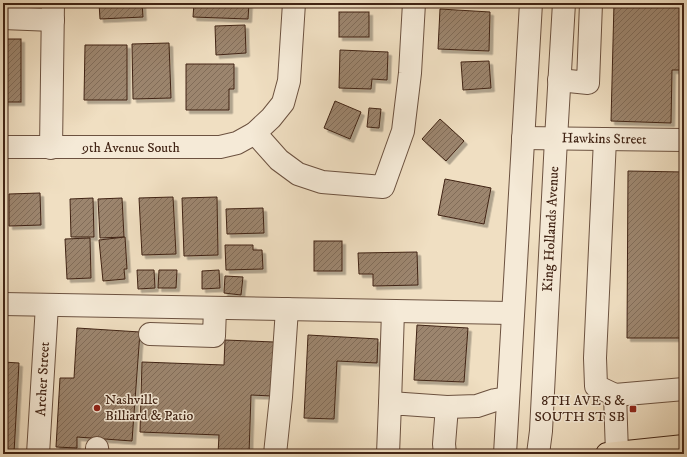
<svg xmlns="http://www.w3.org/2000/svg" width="687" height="457" font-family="'IM FELL DW Pica',serif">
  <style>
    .building { fill: url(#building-hatch); stroke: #402314; filter: url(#shadow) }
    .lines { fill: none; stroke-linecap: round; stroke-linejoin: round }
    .minor-casing { stroke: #6c5240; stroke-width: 24 }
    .major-casing { stroke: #402314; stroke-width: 24 }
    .minor { stroke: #f5ead7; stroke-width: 22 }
    .major { stroke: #f0dfc2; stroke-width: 22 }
    .poi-dot { fill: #8f2418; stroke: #f5ead7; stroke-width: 1.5 }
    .labels { text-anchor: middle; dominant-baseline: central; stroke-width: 3; stroke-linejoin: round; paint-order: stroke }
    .street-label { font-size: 14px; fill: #402314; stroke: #f5ead7 }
    .poi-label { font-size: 14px; fill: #402314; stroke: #f5ead7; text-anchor: start }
  </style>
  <defs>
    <pattern id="building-hatch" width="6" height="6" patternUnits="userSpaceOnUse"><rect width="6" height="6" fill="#9c856e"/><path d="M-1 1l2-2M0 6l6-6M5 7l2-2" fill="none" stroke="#816c59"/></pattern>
    <filter id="shadow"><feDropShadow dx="3.5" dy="3.5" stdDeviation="0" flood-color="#0004"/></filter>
  </defs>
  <rect width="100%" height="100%" fill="#f0dfc2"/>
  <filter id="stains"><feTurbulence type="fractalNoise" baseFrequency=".005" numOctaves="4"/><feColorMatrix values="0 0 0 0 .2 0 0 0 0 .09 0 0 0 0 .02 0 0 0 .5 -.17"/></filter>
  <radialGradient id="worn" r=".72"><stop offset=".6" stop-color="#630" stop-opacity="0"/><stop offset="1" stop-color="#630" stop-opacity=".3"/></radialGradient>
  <g class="building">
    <polygon points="99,3 142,3 143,17 100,19"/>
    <polygon points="194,3 249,3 248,19 193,17"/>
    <polygon points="614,3 677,3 677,7 684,7 684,70 672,70 671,123 611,121"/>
    <polygon points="440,9 490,12 489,51 438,49"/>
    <rect x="339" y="12" width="30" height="25"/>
    <polygon points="245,25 246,53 216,55 215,26"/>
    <rect x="3" y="39" width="18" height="63"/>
    <polygon points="169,43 171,98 133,99 132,44"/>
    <polygon points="85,45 127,45 127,100 84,100"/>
    <polygon points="340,50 388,52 387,80 372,79 371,89 339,88"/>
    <polygon points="489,61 491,88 463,90 461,62"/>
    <polygon points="186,64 234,64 234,89 229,89 229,110 186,110"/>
    <polygon points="335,101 361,112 350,139 324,128"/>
    <polygon points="369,108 381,109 379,128 367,127"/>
    <polygon points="440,119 464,141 446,161 422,139"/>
    <polygon points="628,171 684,172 684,338 627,338"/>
    <polygon points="445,179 491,188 484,224 438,215"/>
    <polygon points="40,193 41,225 9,226 9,194"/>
    <polygon points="173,197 176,254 142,255 139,198"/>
    <polygon points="217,197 218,255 184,256 182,198"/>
    <polygon points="93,198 94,237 71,237 70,199"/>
    <polygon points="122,198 124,237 100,238 98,199"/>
    <polygon points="263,208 264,233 227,234 226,209"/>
    <polygon points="125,237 127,269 124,269 125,279 103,281 99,240"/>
    <polygon points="90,238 91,278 67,279 65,239"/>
    <rect x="314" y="241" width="28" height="30"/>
    <polygon points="225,245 253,245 253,250 262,250 263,269 226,270"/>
    <polygon points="417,252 418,285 373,286 373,274 359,274 358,253"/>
    <polygon points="137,270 154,270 155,288 138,289"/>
    <polygon points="159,270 177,270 176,288 158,288"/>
    <polygon points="219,270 220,288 202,289 202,271"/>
    <polygon points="225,276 243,277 241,295 224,293"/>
    <polygon points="417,325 468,328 464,382 414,380"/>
    <polygon points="77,328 140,332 132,441 77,437 77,448 56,447 60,378 74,378"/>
    <polygon points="308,335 378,339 377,363 337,361 334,419 304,418"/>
    <polygon points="225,340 274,342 272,396 251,395 249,454 218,454 219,435 140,432 142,362 224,365"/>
    <polygon points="3,362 19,363 14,453 3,452"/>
  </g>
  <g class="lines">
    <g class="minor-casing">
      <g id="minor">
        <polyline points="3,18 53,20"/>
        <polyline points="559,80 588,83 591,3"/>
        <polyline points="255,133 279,160 298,174 322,182 383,187 403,131 410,73 414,3"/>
        <polyline points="523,138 684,140"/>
        <polyline points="605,139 595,358 596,386 615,395 617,453"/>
        <polyline points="3,147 220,147 237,143 255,133 271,118 283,103 289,81 294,3"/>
        <polyline points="51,148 53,3"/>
        <polyline points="3,304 513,313"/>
        <polyline points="150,334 214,336 215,308"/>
        <polyline points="615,395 684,389"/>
        <polyline points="390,403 393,311"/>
        <polyline points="97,448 98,454"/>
        <polyline points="38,454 47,305"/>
        <polyline points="275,454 281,397 287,309"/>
        <polyline points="388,454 390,403 447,407 477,406 495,400 508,398"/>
        <polyline points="445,454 444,444 447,407"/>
        <polyline points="505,454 531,3"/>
        <polyline points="538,454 541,431 556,139 564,3"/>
      </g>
    </g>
    <g class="major-casing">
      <polyline id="major" points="607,454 684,446"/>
    </g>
    <use href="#minor" class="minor"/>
    <use href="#major" class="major"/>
  </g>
  <g class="poi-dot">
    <circle cx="97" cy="408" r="4"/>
    <rect x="629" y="405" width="8" height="8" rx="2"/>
  </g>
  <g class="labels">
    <g class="street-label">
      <text transform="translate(604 139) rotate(1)">Hawkins Street</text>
      <text x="131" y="148">9th Avenue South</text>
      <text transform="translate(551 229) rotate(-87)">King Hollands Avenue</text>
      <text transform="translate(43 379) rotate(-87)">Archer Street</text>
    </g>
    <g class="poi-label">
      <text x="105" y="400">Nashville<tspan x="105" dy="16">Billiard &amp; Patio</tspan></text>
      <text x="625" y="401" text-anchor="end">8TH AVE S &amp;<tspan x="625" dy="16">SOUTH ST SB</tspan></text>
    </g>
  </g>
  <rect width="687" height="457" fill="none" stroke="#f0dfc2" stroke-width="16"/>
  <rect x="4" y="4" width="679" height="449" fill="none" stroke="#402314" stroke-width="2"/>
  <rect x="8" y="8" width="671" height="441" fill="none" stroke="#402314"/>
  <rect width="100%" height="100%" filter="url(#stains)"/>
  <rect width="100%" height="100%" fill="url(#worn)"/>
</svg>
